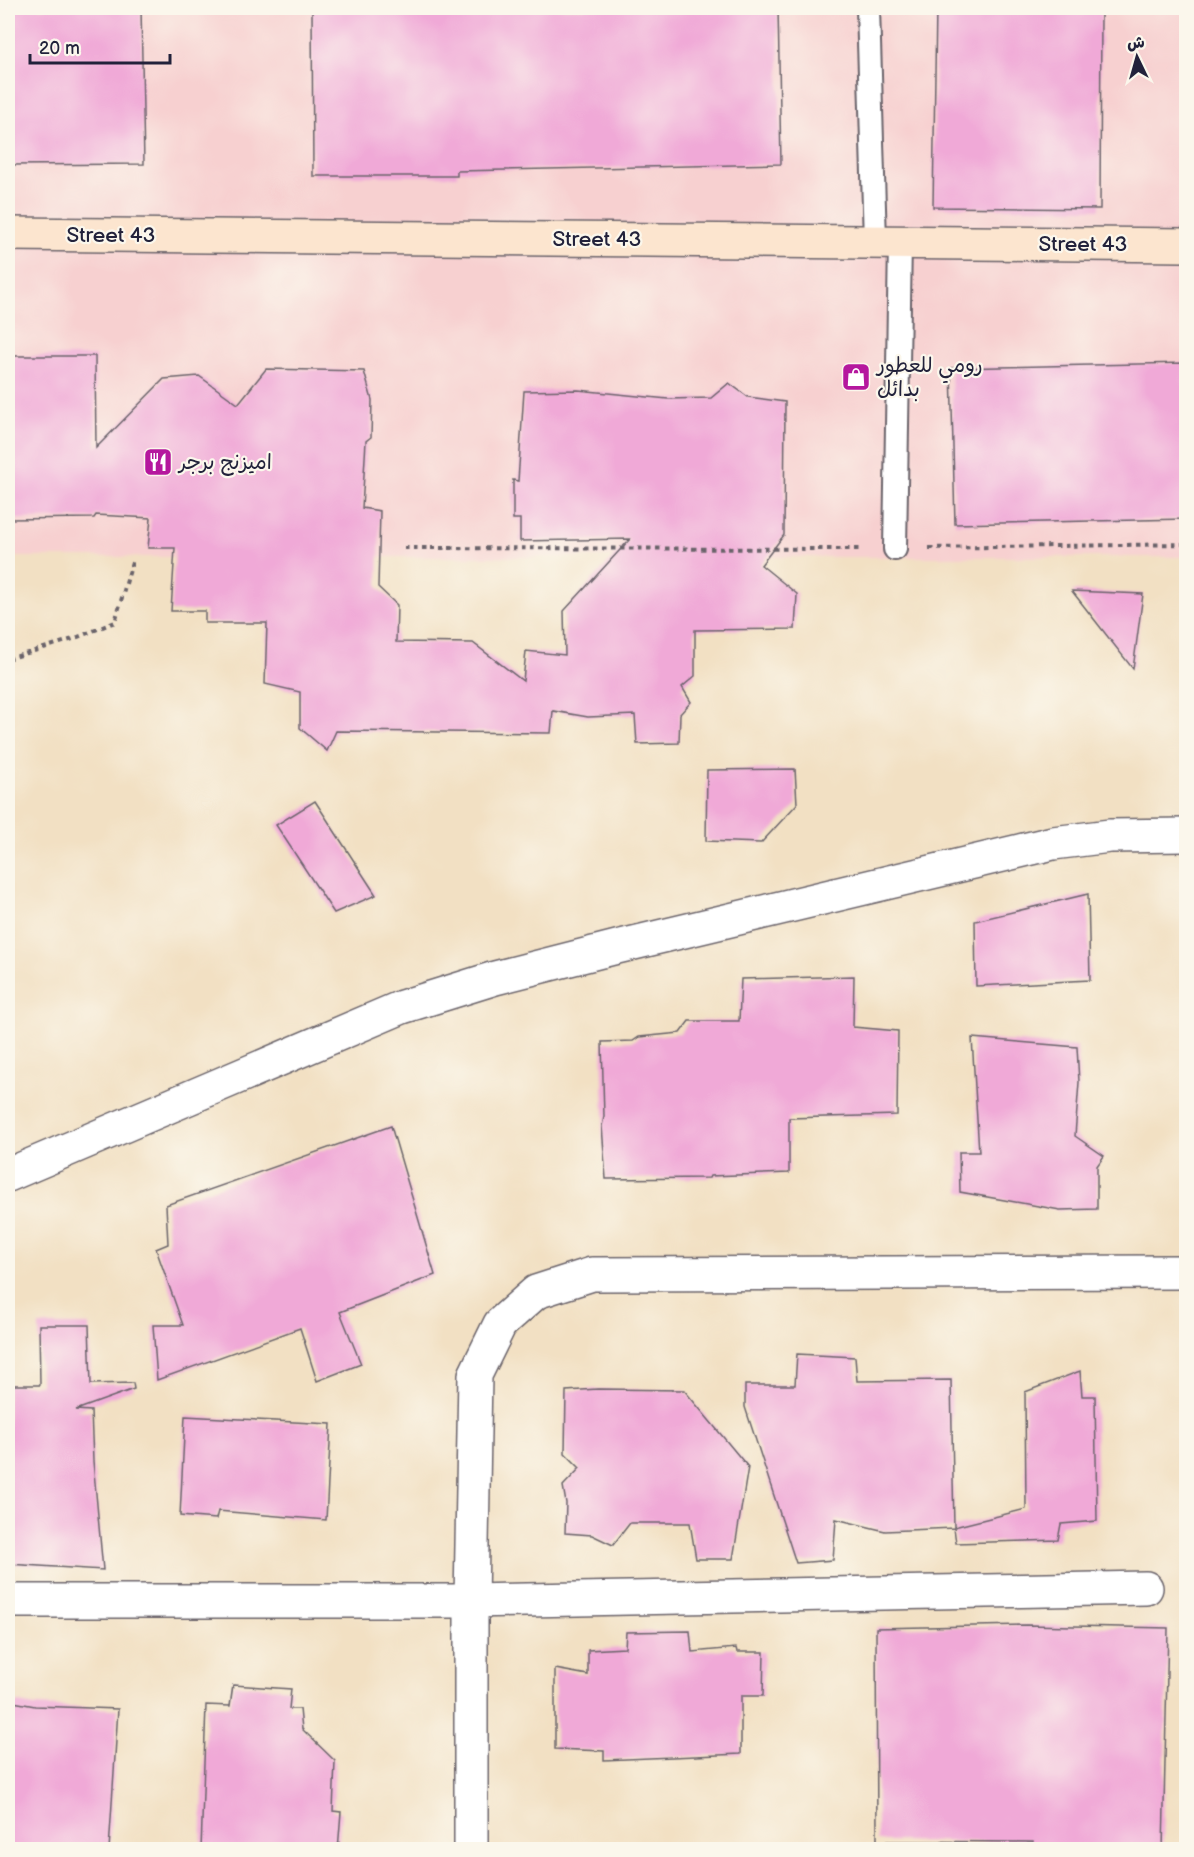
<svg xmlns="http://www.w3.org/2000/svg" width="1194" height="1857" font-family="'Balsamiq Sans','Playpen Sans Arabic',sans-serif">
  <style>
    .built { fill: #f7d0d0 }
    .building { fill: #f0a9d7 }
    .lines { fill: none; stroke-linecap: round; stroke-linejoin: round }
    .lane-casing { stroke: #6b646b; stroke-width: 26 }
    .street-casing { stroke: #6b646b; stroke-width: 36 }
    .secondary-casing { stroke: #6b646b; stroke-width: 36 }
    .path { stroke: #6b646b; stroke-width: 4; stroke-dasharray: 4.5 4.5; stroke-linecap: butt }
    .lane { stroke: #fff; stroke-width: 22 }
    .street { stroke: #fff; stroke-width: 33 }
    .secondary { stroke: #fce5cf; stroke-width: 33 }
    .labels { text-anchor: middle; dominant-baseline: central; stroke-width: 4.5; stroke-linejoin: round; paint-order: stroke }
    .street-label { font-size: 21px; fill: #22223b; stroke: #fbf7ec }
    .poi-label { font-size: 21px; fill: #22223b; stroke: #fbf7ec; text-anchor: start }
  </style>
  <rect width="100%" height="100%" fill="#fbf7ec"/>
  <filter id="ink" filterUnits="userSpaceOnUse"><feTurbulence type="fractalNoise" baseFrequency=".0167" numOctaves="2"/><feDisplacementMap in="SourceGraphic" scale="12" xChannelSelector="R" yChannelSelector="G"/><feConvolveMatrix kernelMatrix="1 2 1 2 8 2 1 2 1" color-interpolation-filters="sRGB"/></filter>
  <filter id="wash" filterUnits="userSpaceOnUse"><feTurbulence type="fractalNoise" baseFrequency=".008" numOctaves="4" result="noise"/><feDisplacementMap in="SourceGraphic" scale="24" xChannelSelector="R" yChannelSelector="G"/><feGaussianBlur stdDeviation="1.35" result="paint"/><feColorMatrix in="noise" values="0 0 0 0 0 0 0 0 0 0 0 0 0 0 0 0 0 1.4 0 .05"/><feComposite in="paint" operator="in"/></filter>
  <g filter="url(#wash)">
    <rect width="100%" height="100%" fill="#f2e0c3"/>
    <rect class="built" x="8" y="8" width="1178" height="549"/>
    <g id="blocks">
      <g class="building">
        <polygon points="8,8 141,8 144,164 8,165"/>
        <polygon points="312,8 778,8 781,164 457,171 457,176 313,176"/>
        <polygon points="936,8 1101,8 1100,209 933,207"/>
        <polygon points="8,356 95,356 96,448 164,379 199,376 238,404 266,369 364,371 372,400 371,437 366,441 362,508 380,511 378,587 397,605 396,642 473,643 523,681 526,651 565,655 564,611 630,539 520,541 520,519 513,519 513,480 518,481 524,391 578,390 668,399 711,398 729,383 748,397 785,402 784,535 761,565 797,594 795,629 695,630 695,676 682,687 691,702 680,714 679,743 637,744 635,715 588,717 553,711 551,733 336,731 327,751 300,728 300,692 265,684 267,623 205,623 205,611 171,611 175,548 148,548 151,518 96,515 94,518 8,519"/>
        <polygon points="1186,363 1186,519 955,524 951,368"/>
        <polygon points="1072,591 1143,594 1133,669"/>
        <polygon points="795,769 797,804 761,843 706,841 707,770"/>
        <polygon points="315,801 376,895 334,913 276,825"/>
        <polygon points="1088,894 1090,980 976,986 975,921"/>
        <polygon points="854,976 853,1027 898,1031 897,1115 789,1118 789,1173 710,1176 709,1178 606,1179 602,1126 604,1117 602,1042 633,1041 639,1037 680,1033 689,1021 739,1021 741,979"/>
        <polygon points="972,1038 1077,1047 1079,1082 1075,1136 1104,1156 1097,1166 1097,1209 1060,1210 960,1192 959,1152 979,1152"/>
        <polygon points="391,1126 435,1275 340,1312 361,1364 317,1381 300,1328 157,1380 153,1325 183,1325 156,1249 168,1244 166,1205"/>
        <polygon points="39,1325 89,1325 91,1384 133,1383 134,1389 76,1410 91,1411 93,1461 103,1570 8,1564 8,1385 40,1385"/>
        <polygon points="797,1354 855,1357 857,1381 951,1380 954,1527 1026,1509 1025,1392 1080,1371 1082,1396 1095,1396 1097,1521 1061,1524 1058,1540 956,1543 954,1528 885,1531 836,1519 833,1560 796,1563 745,1407 745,1385 795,1385"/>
        <polygon points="598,1389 684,1390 748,1467 733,1559 696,1559 690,1523 630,1523 613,1545 592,1535 565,1533 566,1503 563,1486 580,1468 565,1453 566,1391"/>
        <polygon points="185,1416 331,1424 326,1520 218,1511 216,1519 180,1516"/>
        <polygon points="1026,1625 1168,1628 1163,1850 1032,1850 1033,1842 877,1841 876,1628"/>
        <polygon points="690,1631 692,1652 736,1648 737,1652 764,1652 763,1696 741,1696 741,1754 604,1760 604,1751 555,1749 555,1669 588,1675 588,1650 625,1648 626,1632"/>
        <polygon points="233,1685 291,1689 289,1709 300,1709 302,1729 335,1761 333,1811 341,1812 338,1850 201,1850 206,1705 230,1706"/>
        <polygon points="8,1701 35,1706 118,1709 109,1850 8,1850"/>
      </g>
    </g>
  </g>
  <g filter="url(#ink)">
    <use href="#blocks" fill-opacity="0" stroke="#6b646b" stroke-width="1.5"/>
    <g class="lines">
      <g class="lane-casing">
        <g id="lane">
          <polyline points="868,8 875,241"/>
          <polyline points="895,549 900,242"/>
        </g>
      </g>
      <g class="street-casing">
        <g id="street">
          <polyline points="8,1175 402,1007 495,978 617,947 1053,843 1110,836 1186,835"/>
          <polyline points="8,1601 471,1601 1146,1588"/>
          <polyline points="471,1850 471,1601 475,1375 500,1324 536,1292 592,1274 1186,1272"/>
        </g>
      </g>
      <g class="secondary-casing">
        <polyline id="secondary" points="8,234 1186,245"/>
      </g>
      <g class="path">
        <polyline points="404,548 859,549"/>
        <polyline points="929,548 1186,544"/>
        <polyline points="8,659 73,639 115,622 133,559"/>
      </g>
      <use href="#lane" class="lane"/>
      <use href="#street" class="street"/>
      <use href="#secondary" class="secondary"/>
    </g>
  </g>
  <defs>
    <g id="shop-square" transform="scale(1.5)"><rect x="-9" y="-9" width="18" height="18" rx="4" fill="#b5179e" stroke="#fbf7ec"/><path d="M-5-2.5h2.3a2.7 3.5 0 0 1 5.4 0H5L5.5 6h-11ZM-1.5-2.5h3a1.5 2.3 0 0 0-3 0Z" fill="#fff"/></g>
    <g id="restaurant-square" transform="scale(1.5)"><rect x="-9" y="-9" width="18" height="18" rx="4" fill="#b5179e" stroke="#fbf7ec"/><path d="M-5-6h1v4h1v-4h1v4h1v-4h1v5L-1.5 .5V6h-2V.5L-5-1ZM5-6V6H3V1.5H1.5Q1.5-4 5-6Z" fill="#fff"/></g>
  </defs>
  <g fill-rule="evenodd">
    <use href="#shop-square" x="856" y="377"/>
    <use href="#restaurant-square" x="158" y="462"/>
  </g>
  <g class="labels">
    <g class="street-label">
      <text x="111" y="235">Street 43</text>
      <text x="597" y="239">Street 43</text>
      <text x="1083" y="244">Street 43</text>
    </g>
    <g class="poi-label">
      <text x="877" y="365">رومي للعطور<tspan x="877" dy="24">بدائل</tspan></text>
      <text x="179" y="462">اميزنج برجر</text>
    </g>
  </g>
  <rect width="1194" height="1857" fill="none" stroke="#fbf7ec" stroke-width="30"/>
  <g transform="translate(1137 57) rotate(355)" stroke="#fbf7ec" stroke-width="4.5" paint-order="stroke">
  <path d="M0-4.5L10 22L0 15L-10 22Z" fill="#22223b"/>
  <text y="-9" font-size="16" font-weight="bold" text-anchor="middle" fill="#22223b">ش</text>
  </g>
  <path d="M30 54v9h140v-9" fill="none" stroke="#22223b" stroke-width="3"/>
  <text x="39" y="54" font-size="18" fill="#22223b" stroke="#fbf7ec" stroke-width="4.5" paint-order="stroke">20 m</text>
</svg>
